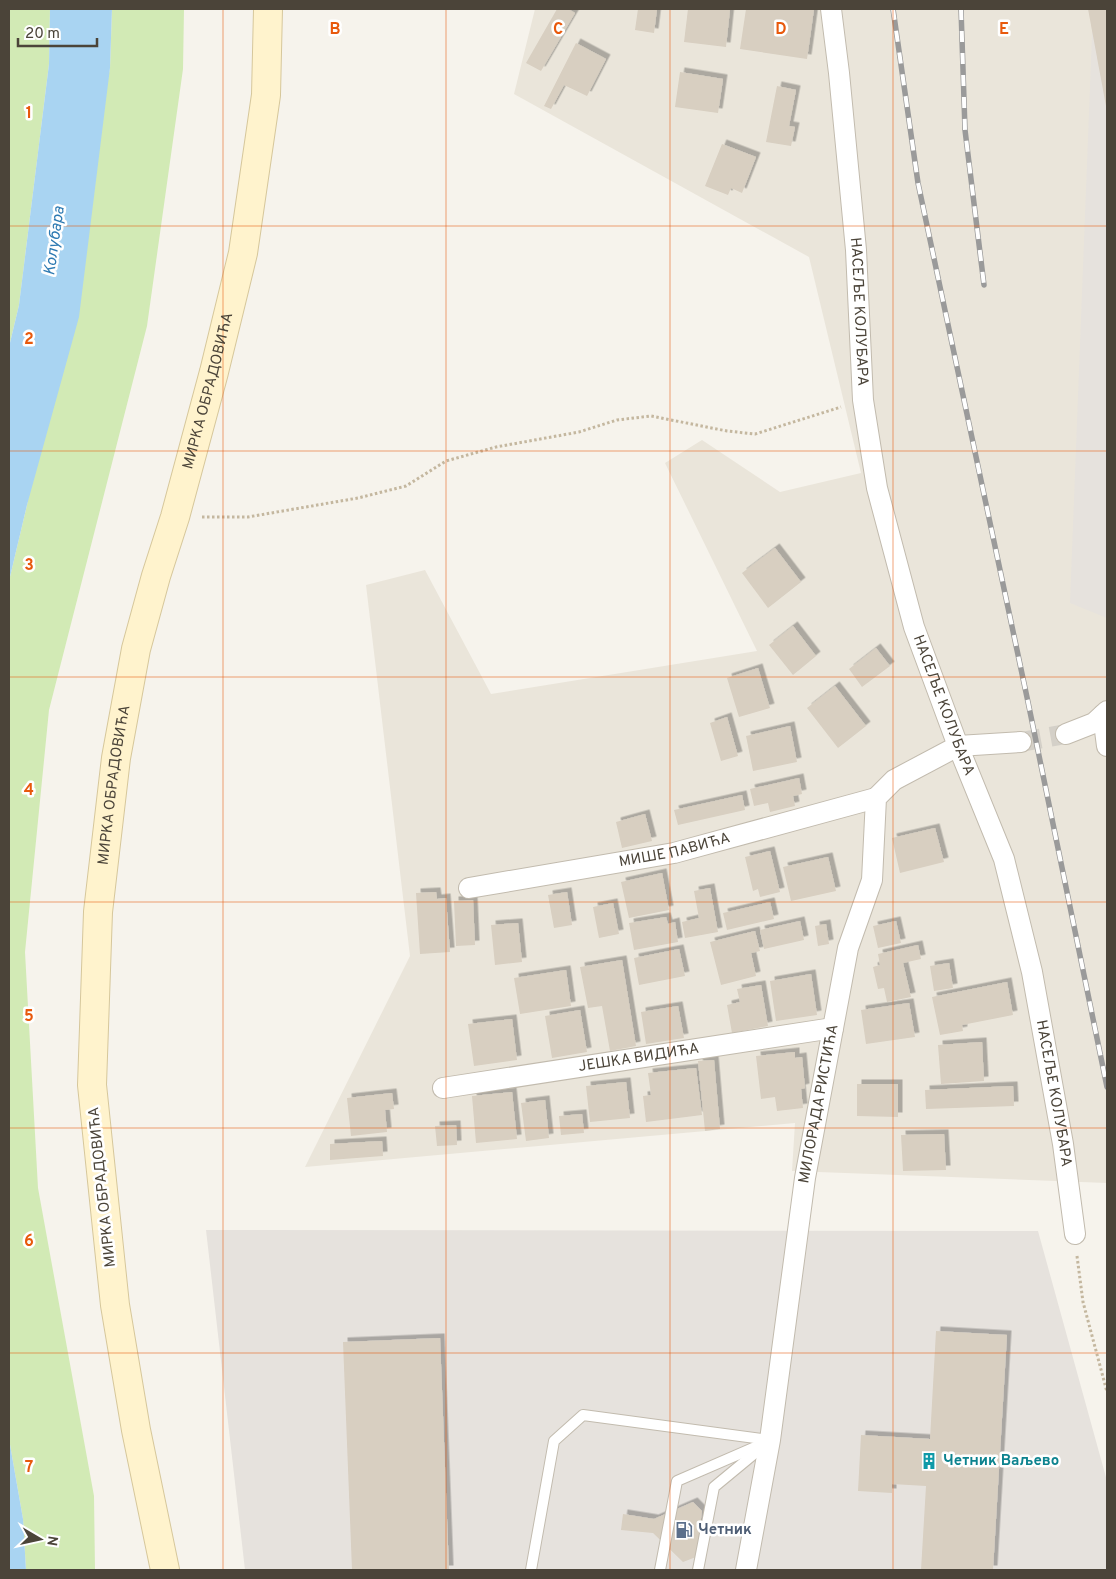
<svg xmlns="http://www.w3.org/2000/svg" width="1116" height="1579" font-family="Overpass,sans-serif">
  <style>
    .residential { fill: #eae5da }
    .industrial { fill: #e6e2dd }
    .green { fill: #d2eab5 }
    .water { fill: #a9d4f2 }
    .building { fill: #d8cfc1; filter: url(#shadow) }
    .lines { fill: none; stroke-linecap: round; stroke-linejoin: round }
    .street-tunnel { stroke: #d4d0c8; stroke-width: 20; stroke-dasharray: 20 10; stroke-linecap: butt }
    .lane-casing { stroke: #c2bbae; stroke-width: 12 }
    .street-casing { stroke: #c2bbae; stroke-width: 22 }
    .secondary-casing { stroke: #d6c79b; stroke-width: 30 }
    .path { stroke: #c4b79f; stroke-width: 3; stroke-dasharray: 2.5 2.5; stroke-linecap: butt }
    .lane { stroke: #fff; stroke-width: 10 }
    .street { stroke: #fff; stroke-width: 20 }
    .secondary { stroke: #fff3cd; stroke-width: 28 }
    .rail-casing { stroke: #9a9a9a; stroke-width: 5.5 }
    .rail { stroke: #fff; stroke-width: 4; stroke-dasharray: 11; stroke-linecap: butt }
    .grid { fill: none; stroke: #e8590c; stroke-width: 1; stroke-opacity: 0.55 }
    .labels { text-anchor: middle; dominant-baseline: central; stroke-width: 5; stroke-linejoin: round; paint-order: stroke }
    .street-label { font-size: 15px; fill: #4b4439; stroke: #fff }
    .culture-label { font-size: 15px; font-weight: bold; fill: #0d838f; stroke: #fff; text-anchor: start }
    .service-label { font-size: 15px; font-weight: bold; fill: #4e5e75; stroke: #fff; text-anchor: start }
    .water-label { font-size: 16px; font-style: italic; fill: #2e7ab2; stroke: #fff }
    .grid-label { font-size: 16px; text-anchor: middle; font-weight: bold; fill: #e8590c; stroke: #fff; stroke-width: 5; stroke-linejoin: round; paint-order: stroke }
  </style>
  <defs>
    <filter id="shadow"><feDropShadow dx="4.5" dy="-4.5" stdDeviation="0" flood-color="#0004"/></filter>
  </defs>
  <rect width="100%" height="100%" fill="#f6f3ec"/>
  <polygon class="residential" points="535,9 1107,9 1107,1183 792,1171 795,1123 305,1167 410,956 366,585 425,570 491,694 757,651 665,463 702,440 780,492 861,473 809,257 514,94"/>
  <g class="industrial">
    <polygon points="1093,9 1107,9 1107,618 1070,603"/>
    <polygon points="206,1230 1038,1231 1107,1481 1107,1570 245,1570"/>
  </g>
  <g class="green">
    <polygon points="9,9 50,9 49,64 19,305 9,347"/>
    <polygon points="112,9 184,9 183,69 147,326 49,710 25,952 38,1188 94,1496 95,1570 26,1570 23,1519 9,1439 9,581 27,505 110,68"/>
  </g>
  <g class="water">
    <polygon points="50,9 112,9 110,68 79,317 27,505 9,581 9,347 19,305 49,64"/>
    <polygon points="9,1439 23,1519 26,1570 9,1570"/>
  </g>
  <g class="building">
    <polygon points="557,9 568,9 575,13 541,71 526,63"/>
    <polygon points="638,9 657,9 654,33 635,30"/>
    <polygon points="688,9 730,9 726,47 684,42"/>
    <polygon points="746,9 814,9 807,59 740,49"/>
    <polygon points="1088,9 1107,9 1107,106 1106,106"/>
    <polygon points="576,43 606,59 587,96 564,85 551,109 544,106"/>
    <polygon points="680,72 723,79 718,113 675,107"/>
    <polygon points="777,86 796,90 789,126 795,127 791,146 766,142"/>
    <polygon points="722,144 756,157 742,193 731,188 728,195 705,186"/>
    <polygon points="775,548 801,582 768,608 742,573"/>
    <polygon points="793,626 816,656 793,675 769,645"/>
    <polygon points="876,648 890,666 862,687 849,669"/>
    <polygon points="758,668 770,708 739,717 727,678"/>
    <polygon points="835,686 866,726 838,748 807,708"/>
    <polygon points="727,717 738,756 721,761 710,723"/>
    <polygon points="790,726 797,762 753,771 746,736"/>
    <polygon points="799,778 802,794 793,796 795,806 770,812 768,803 754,806 750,789"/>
    <polygon points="742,795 745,810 678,825 674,810"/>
    <polygon points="645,814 652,841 622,848 616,822"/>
    <polygon points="935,828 944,862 900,873 892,838"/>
    <polygon points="770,851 780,892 760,897 758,889 753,891 745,857"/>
    <polygon points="828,857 836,891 791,901 783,867"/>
    <polygon points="662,873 669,910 629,918 621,882"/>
    <polygon points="710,888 718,932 685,938 682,922 699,918 694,891"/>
    <polygon points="436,892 437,899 446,898 450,952 420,954 416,893"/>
    <polygon points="567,892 572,925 554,928 548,895"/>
    <polygon points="473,900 475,945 456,946 454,901"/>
    <polygon points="770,902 774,919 727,930 723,913"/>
    <polygon points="613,903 619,934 599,938 593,907"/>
    <polygon points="666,917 668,924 675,922 678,942 634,950 629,923"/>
    <polygon points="800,921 804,940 764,949 760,930"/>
    <polygon points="896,921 901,943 878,948 873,926"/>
    <polygon points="518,923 522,962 495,965 491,925"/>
    <polygon points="826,924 829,944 818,946 815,926"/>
    <polygon points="755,931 760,951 751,953 756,976 721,985 710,942"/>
    <polygon points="918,945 921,959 903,963 911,997 887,1002 884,988 878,989 873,967 880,965 878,954"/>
    <polygon points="679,949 685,976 639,985 634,958"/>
    <polygon points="622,960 636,1046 610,1051 602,1006 588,1008 580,967"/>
    <polygon points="949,963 953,988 934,991 930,966"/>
    <polygon points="566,970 571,1006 520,1014 514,978"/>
    <polygon points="811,974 817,1015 776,1021 770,981"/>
    <polygon points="1007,982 1013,1015 962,1025 963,1031 940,1035 932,997"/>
    <polygon points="761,985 768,1026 732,1033 727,1005 740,1002 737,989"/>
    <polygon points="909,1003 915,1037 866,1044 861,1010"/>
    <polygon points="678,1006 684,1038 646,1044 641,1012"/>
    <polygon points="580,1010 587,1052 552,1058 545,1016"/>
    <polygon points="512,1019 517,1060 474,1066 468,1024"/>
    <polygon points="982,1042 984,1081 941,1084 938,1045"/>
    <polygon points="795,1052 795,1058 802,1057 805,1088 801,1089 803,1108 777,1111 775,1097 761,1099 756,1056"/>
    <polygon points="714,1060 720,1129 705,1131 698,1061"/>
    <polygon points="696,1068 702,1115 646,1122 643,1096 651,1095 648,1073"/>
    <polygon points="626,1082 630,1118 590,1122 586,1086"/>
    <polygon points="857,1084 898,1084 898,1117 857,1116"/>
    <polygon points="1013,1086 1014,1106 926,1109 925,1090"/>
    <polygon points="512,1092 517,1139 476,1143 472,1096"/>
    <polygon points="392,1093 394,1109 385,1110 387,1132 351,1136 347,1098"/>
    <polygon points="545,1100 549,1138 526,1141 521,1103"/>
    <polygon points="582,1114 584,1133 561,1135 559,1116"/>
    <polygon points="456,1125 457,1145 437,1146 435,1126"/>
    <polygon points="944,1134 946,1170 903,1171 901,1135"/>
    <polygon points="382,1141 383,1156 330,1160 330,1144"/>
    <polygon points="936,1331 1007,1335 993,1570 921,1570 926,1486 892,1484 892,1493 858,1491 861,1435 930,1439"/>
    <polygon points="440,1338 449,1570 352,1570 343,1342"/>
    <polygon points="693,1502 702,1511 696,1557 683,1562 653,1533 621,1530 623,1514 654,1519"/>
  </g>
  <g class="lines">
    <polyline class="street-tunnel" points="1021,742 1066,734"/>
    <g class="lane-casing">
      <g id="lane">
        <polyline points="531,1570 554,1441 583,1415 770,1440"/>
        <polyline points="660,1570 677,1481 769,1441"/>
        <polyline points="698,1570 714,1487 760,1449"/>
      </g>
    </g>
    <g class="street-casing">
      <g id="street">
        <path id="s1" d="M831 9 839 73 856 250 863 400 877 488 914 627 958 746 1004 859 1032 972 1063 1144 1075 1234"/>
        <polyline points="1103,715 1107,746"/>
        <polyline points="1066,734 1094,723 1107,711"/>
        <path id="s2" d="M469 888 674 853 876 798"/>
        <path id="s3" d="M443 1088 833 1028"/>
        <path id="s4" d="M746 1570 770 1440 805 1178 848 948 872 880 876 798 894 780 958 746 1021 742"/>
      </g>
    </g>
    <g class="secondary-casing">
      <g id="secondary">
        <path id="s5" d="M165 1570 136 1430 115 1305 92 1085 98 912 116 758 136 649 156 576 175 517 214 372 243 253 266 95 268 9"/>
      </g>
    </g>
    <g class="path">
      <polyline points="202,517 248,517 358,498 406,486 446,461 496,447 579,432 617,420 651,416 727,431 755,434 841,407"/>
      <polyline points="1077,1256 1083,1302 1107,1392"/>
    </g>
    <use href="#lane" class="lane"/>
    <use href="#street" class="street"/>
    <use href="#secondary" class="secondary"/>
    <g class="rail-casing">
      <g id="rail">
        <polyline points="893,9 918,183 1028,702 1107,1087"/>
        <polyline points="961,9 965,130 984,285"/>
      </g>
    </g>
    <use href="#rail" class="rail"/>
  </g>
  <path class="grid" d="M223 9V1570M446 9V1570M670 9V1570M893 9V1570M9 226H1107M9 451H1107M9 677H1107M9 902H1107M9 1128H1107M9 1353H1107"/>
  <defs>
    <g id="building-bare" transform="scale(1.35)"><path d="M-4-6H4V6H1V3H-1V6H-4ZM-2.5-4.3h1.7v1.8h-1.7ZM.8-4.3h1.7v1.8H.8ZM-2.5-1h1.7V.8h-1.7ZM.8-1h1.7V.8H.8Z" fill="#0f9aa8" stroke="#fff" stroke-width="2.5" paint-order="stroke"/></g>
    <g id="fuel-bare" transform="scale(1.35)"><path d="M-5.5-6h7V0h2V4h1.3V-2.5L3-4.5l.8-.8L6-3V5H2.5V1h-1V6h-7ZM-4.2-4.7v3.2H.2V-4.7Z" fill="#5c6f8a" stroke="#fff" stroke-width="2.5" paint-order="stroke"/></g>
  </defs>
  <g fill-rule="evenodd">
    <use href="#building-bare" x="929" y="1461"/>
    <use href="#fuel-bare" x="684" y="1530"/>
  </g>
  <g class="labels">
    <g class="street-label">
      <text stroke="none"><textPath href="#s1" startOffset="304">НАСЕЉЕ КОЛУБАРА</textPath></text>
      <text stroke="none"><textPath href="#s5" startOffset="1198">МИРКА ОБРАДОВИЋА</textPath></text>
      <text stroke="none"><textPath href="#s1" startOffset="709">НАСЕЉЕ КОЛУБАРА</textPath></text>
      <text stroke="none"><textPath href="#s5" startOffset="792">МИРКА ОБРАДОВИЋА</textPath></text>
      <text stroke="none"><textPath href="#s2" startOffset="209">МИШЕ ПАВИЋА</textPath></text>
      <text stroke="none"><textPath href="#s3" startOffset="198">ЈЕШКА ВИДИЋА</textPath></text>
      <text stroke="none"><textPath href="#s1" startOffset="1114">НАСЕЉЕ КОЛУБАРА</textPath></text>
      <text stroke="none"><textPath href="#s4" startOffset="472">МИЛОРАДА РИСТИЋА</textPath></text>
      <text transform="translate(103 1187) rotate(-96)">МИРКА ОБРАДОВИЋА</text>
    </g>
    <g class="culture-label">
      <text x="943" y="1461">Четник Ваљево</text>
    </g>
    <g class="service-label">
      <text x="698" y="1530">Четник</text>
    </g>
    <g class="water-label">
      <text transform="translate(55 241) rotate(-82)">Колубара</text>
    </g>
  </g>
  <g class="grid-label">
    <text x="335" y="34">B</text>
    <text x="558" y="34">C</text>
    <text x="781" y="34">D</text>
    <text x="1004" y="34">E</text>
    <text x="29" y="118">1</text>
    <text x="29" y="344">2</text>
    <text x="29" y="570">3</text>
    <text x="29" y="795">4</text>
    <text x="29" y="1021">5</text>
    <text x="29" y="1246">6</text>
    <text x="29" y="1472">7</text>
  </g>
  <rect width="1116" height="1579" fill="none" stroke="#4b4439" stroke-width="20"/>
  <g transform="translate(40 1539) rotate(99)" stroke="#ffffff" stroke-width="4" paint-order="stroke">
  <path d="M0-4L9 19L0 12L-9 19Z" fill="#4b4439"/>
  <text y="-8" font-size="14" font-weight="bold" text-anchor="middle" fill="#4b4439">N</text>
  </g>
  <path d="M18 38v8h79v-8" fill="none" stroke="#4b4439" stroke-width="2.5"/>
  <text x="25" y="38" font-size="15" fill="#4b4439" stroke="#ffffff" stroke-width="4" paint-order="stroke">20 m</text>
</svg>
